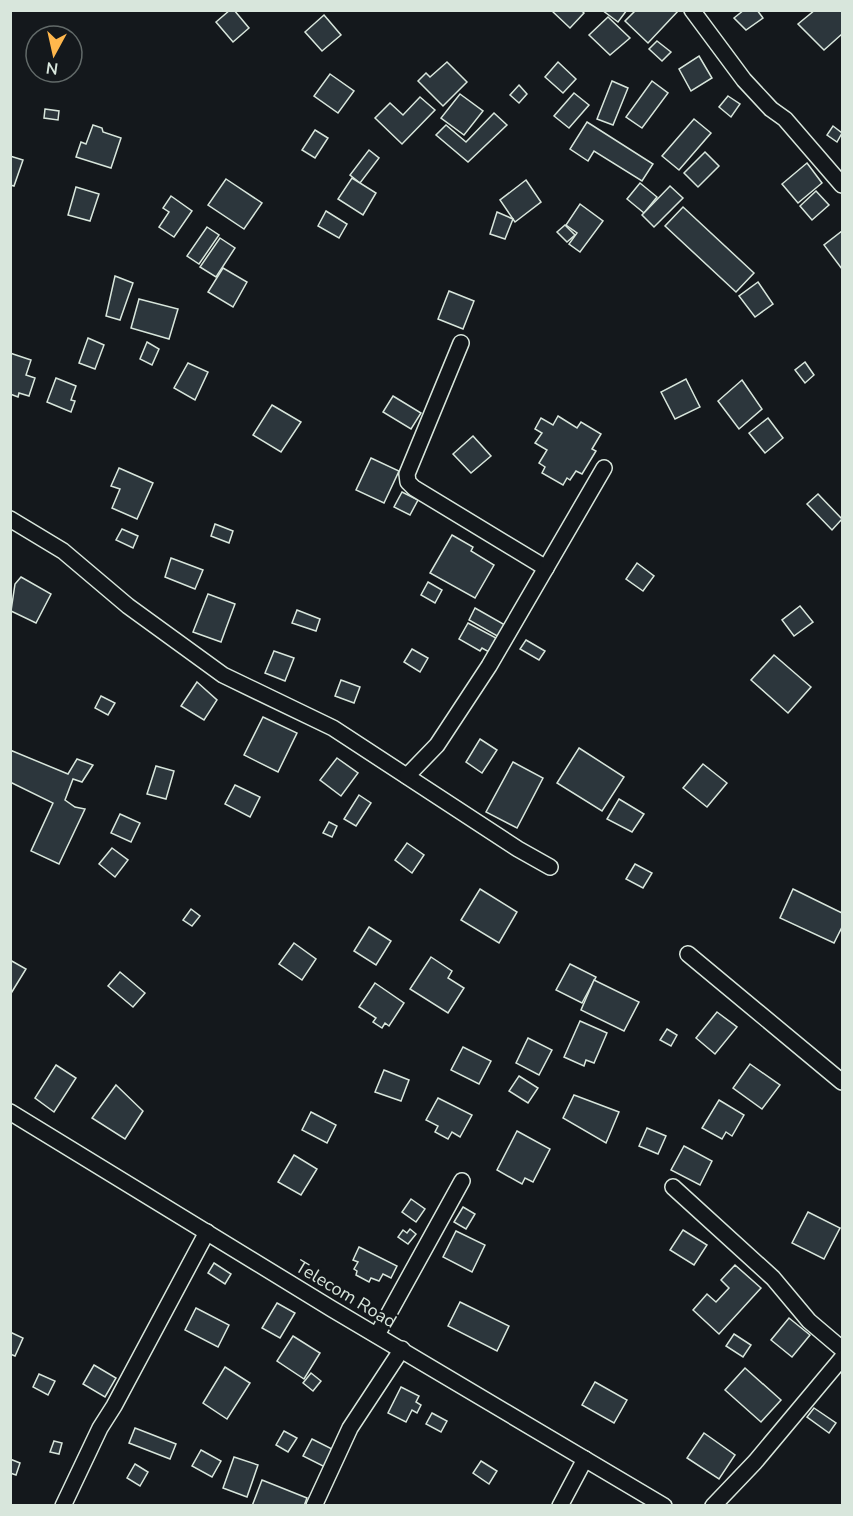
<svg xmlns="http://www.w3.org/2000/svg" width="853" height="1516" font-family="'Nunito Sans',sans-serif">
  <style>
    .building { fill: #2c363c; stroke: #d8e6dc; stroke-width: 1.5 }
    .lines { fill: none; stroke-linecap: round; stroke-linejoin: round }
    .street-casing { stroke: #d8e6dc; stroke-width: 18 }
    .street { stroke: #14181c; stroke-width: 15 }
    .labels { text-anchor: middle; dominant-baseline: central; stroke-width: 4.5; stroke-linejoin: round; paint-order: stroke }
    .street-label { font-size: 18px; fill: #d8e6dc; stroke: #14181c }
  </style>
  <rect width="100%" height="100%" fill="#14181c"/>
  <g class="building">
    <polygon points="230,10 234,10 249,28 233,42 216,22"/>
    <polygon points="581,10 584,13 570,28 552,11"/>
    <polygon points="602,10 627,10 618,22"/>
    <polygon points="636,10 679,10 648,43 625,21"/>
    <polygon points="744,10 757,10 763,18 746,30 734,18"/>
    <polygon points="815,10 842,10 842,34 824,50 798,24"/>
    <polygon points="324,15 341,35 322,51 305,32"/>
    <polygon points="608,17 630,38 610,55 589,35"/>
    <polygon points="657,41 671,52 662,61 649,49"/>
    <polygon points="699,56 712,78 691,91 679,69"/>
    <polygon points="447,62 467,82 443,106 418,81 426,73 430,77"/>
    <polygon points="558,62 576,79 563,93 545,77"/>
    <polygon points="330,74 354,91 338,113 314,96"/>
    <polygon points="612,81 628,88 613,125 597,119"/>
    <polygon points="652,81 668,93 642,128 626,117"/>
    <polygon points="519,85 527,94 519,103 510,95"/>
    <polygon points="574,93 589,105 569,128 554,116"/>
    <polygon points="460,94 483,111 464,135 441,118"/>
    <polygon points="728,96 740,104 731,117 719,107"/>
    <polygon points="420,97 435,110 402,144 375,118 390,103 403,115"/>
    <polygon points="45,109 59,111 58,120 44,118"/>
    <polygon points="494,113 507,125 468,162 436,135 446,125 466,142"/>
    <polygon points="694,119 711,133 679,170 662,156"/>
    <polygon points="587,122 653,164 642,181 594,151 588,161 570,149"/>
    <polygon points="93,125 102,128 103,132 121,138 111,168 76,157 81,142 86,144"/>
    <polygon points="833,126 842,133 837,142 827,135"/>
    <polygon points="315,130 328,138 315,158 302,150"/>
    <polygon points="369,150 379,158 360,183 350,175"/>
    <polygon points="705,152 719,166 698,187 684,173"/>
    <polygon points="10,156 23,160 14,186 10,185"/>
    <polygon points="807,163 822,183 798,203 782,184"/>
    <polygon points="352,178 376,193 363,215 338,199"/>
    <polygon points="226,179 262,203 244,229 208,205"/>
    <polygon points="526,180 541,202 515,222 500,200"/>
    <polygon points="640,183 657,197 644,213 627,199"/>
    <polygon points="670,186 683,198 654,227 642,215"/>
    <polygon points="76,187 99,194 90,221 68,215"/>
    <polygon points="816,191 829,205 812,220 800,206"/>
    <polygon points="171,196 192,211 174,237 159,227 169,212 163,208"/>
    <polygon points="580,204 603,221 580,252 569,244 577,233 566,225"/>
    <polygon points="683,207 754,273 736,292 665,226"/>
    <polygon points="326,211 347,224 339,238 318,226"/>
    <polygon points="497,212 513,219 505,239 490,234"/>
    <polygon points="565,225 575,235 567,242 557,232"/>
    <polygon points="207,227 219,235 199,264 187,256"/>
    <polygon points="842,231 842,269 824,245"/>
    <polygon points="220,238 235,248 216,277 200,267"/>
    <polygon points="223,268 247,282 233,307 208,292"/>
    <polygon points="115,276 133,283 120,320 106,316"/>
    <polygon points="758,282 773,304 755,317 739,296"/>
    <polygon points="449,291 474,301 463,329 438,319"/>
    <polygon points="139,299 178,309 169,339 131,328"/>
    <polygon points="88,338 104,345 95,369 79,363"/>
    <polygon points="147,342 159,349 152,365 140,359"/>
    <polygon points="10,353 31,360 26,375 35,378 29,396 19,393 18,397 10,394"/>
    <polygon points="805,362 814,375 805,383 795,370"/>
    <polygon points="188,363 208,372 195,400 174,388"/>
    <polygon points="56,378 76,386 71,400 75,401 71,412 47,402"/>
    <polygon points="686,379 700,407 675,419 661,392"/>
    <polygon points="742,380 762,409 739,429 718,401"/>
    <polygon points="393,396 421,413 411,429 383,412"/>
    <polygon points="272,405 301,422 281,452 253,435"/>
    <polygon points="558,416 577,428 581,422 601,434 592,449 596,451 582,474 576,471 570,480 567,478 563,485 542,473 545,467 539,463 547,450 535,443 542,433 535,429 541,418 553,425"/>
    <polygon points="768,418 783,438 765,453 749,433"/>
    <polygon points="473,436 491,456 471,473 453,454"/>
    <polygon points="371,458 399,471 384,503 356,490"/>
    <polygon points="119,468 153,483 137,519 112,508 120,489 111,486"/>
    <polygon points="402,492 418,500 410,515 394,507"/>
    <polygon points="818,494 842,519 832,530 807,504"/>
    <polygon points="215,524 233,531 229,543 211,536"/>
    <polygon points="122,529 138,536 133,548 116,540"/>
    <polygon points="452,535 473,547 471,551 494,565 475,598 430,573"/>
    <polygon points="171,558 203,570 195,589 165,577"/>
    <polygon points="637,563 654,576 643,591 626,579"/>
    <polygon points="21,577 51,594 36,623 11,611 15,584"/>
    <polygon points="428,582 442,590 435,603 421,595"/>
    <polygon points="208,594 235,604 221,642 193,632"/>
    <polygon points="800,606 813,622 794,636 782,620"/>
    <polygon points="475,608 505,625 499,637 469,620"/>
    <polygon points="297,610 320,619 316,631 292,623"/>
    <polygon points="468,623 496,638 489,652 482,648 480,651 459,639"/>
    <polygon points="526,640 545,651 539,660 520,649"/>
    <polygon points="412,649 428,658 420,672 404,662"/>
    <polygon points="274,651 294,658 285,681 265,673"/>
    <polygon points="774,655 811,687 788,713 751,680"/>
    <polygon points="341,680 360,687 354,703 335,696"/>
    <polygon points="197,682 217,700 204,720 181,706"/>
    <polygon points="101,696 115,703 108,715 95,708"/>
    <polygon points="263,717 297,733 278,772 244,755"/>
    <polygon points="480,739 497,750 482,773 466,762"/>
    <polygon points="579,748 624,777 602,811 557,783"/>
    <polygon points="10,750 68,774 77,759 93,765 82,782 73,779 65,800 75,807 85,809 59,864 31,851 53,803 10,782"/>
    <polygon points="337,758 358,773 341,796 320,780"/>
    <polygon points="513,762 543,778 517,828 486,812"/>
    <polygon points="703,764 727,783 707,807 683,788"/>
    <polygon points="156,766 174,771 166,799 147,794"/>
    <polygon points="235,785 260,797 250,817 225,804"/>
    <polygon points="359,795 371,803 356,826 344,819"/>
    <polygon points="619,799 644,814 632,832 607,819"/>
    <polygon points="120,814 140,823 131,842 111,833"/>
    <polygon points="329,822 337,826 332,837 323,833"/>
    <polygon points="407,843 424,855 412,873 395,860"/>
    <polygon points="112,848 128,860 115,877 99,864"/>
    <polygon points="635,864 652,873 643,888 626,879"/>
    <polygon points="480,889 517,912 499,943 461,920"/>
    <polygon points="793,889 842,913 842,927 834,943 780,918"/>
    <polygon points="191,909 200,916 192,926 183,920"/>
    <polygon points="369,927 391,941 376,965 354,951"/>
    <polygon points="294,943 316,959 302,980 279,964"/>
    <polygon points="431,957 452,971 448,978 464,988 448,1013 410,989"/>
    <polygon points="10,960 26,969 10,995"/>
    <polygon points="570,964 596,977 582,1003 556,990"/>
    <polygon points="120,972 145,993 133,1007 108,986"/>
    <polygon points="594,980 639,1002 624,1031 581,1010"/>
    <polygon points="375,983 404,1003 389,1026 385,1023 382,1028 373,1022 376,1018 359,1007"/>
    <polygon points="717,1012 737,1027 715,1054 696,1038"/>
    <polygon points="580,1021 607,1033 594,1063 586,1060 584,1066 564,1057"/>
    <polygon points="667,1029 677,1035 671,1046 660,1040"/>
    <polygon points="528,1038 552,1050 539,1075 516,1063"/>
    <polygon points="463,1047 491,1061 479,1084 451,1070"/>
    <polygon points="750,1064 780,1085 762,1109 733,1088"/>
    <polygon points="56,1065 76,1078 54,1112 35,1098"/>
    <polygon points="384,1070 409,1080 401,1101 375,1092"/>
    <polygon points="519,1076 538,1088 528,1103 509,1091"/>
    <polygon points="116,1085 143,1111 125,1139 92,1118"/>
    <polygon points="574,1095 619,1112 606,1143 563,1118"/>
    <polygon points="438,1098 472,1115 460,1137 452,1132 448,1139 435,1132 438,1126 426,1120"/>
    <polygon points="719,1100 744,1115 732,1136 726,1132 722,1139 702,1128"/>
    <polygon points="311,1112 336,1125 327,1143 302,1130"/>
    <polygon points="647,1128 666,1136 658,1154 639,1146"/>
    <polygon points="517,1131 550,1149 533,1182 525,1178 522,1184 497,1170"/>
    <polygon points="684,1146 712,1161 700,1185 671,1170"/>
    <polygon points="294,1155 317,1169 301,1195 278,1182"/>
    <polygon points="411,1199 425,1209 416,1222 402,1212"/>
    <polygon points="463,1207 475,1214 466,1229 454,1222"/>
    <polygon points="808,1212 840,1228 824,1259 792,1243"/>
    <polygon points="410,1229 416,1234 408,1244 398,1237 403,1230 407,1233"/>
    <polygon points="683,1230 707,1245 694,1265 670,1250"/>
    <polygon points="456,1231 485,1245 472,1272 443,1257"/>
    <polygon points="359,1247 397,1266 391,1278 383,1274 379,1281 371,1278 369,1282 356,1275 357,1271 354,1269 358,1262 353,1260"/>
    <polygon points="214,1263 231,1274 225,1284 208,1273"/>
    <polygon points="735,1265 761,1288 719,1334 693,1310 707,1294 716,1302 729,1288 721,1280"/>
    <polygon points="460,1302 509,1326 497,1351 448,1326"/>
    <polygon points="277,1303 295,1313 280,1338 262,1328"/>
    <polygon points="196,1308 229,1325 218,1347 185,1330"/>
    <polygon points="789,1318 810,1335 792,1357 771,1340"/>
    <polygon points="10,1332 23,1338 15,1356 10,1354"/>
    <polygon points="734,1334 751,1345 743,1357 726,1346"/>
    <polygon points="293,1336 320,1353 304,1379 277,1361"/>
    <polygon points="94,1365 116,1378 105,1397 83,1384"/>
    <polygon points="225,1367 250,1383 227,1419 203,1403"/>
    <polygon points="745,1368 781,1400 761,1422 725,1390"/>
    <polygon points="311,1373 321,1381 313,1391 303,1383"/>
    <polygon points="39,1374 55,1381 48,1395 33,1387"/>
    <polygon points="595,1382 627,1400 614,1423 582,1405"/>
    <polygon points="401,1387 419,1396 416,1402 421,1405 417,1413 412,1410 406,1422 388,1413"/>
    <polygon points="814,1408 836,1423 829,1433 807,1417"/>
    <polygon points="432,1413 447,1421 441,1432 426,1424"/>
    <polygon points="135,1428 176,1444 170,1459 129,1443"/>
    <polygon points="284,1431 297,1438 288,1452 276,1445"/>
    <polygon points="704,1433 735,1455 719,1479 687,1458"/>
    <polygon points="312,1439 334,1450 325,1467 303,1456"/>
    <polygon points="54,1441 62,1443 59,1454 50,1452"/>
    <polygon points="201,1450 221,1461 212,1477 192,1466"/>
    <polygon points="234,1457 258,1465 247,1497 223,1488"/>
    <polygon points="10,1459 20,1463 16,1475 10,1473"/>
    <polygon points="481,1461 497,1471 489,1484 473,1473"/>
    <polygon points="135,1464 148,1472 140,1486 127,1478"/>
    <polygon points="262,1480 307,1498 304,1506 252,1506"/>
  </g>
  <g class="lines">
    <g class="street-casing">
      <g id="street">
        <polyline points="692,10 744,80 771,109 785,119 842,185"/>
        <polyline points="461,343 407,474 408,482 414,488 546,568"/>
        <polyline points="10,519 63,551 128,606 223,675 333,728 518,849 550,867"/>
        <polyline points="407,776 437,745 489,666 604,468"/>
        <polyline points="688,954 842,1082"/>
        <polyline points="10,1112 332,1309 664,1506"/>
        <polyline points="673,1187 773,1278 809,1321 842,1349"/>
        <polyline points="377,1335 462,1181"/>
        <polyline points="63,1506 100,1428 114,1406 207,1232"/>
        <polyline points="314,1506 350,1428 402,1349"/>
        <polyline points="560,1506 585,1459"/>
        <polyline points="713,1506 755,1462 842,1358"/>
      </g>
    </g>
    <use href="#street" class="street"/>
  </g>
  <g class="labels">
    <g class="street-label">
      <text transform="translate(346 1294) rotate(31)">Telecom Road</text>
    </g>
  </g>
  <rect width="853" height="1516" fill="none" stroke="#d8e6dc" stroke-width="24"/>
  <g transform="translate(54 54) rotate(188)"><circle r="28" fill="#14181c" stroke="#626a69" stroke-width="1.5"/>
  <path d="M0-4.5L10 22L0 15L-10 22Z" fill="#ffb74d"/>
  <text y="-9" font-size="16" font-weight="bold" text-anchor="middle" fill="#d8e6dc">N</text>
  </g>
</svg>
